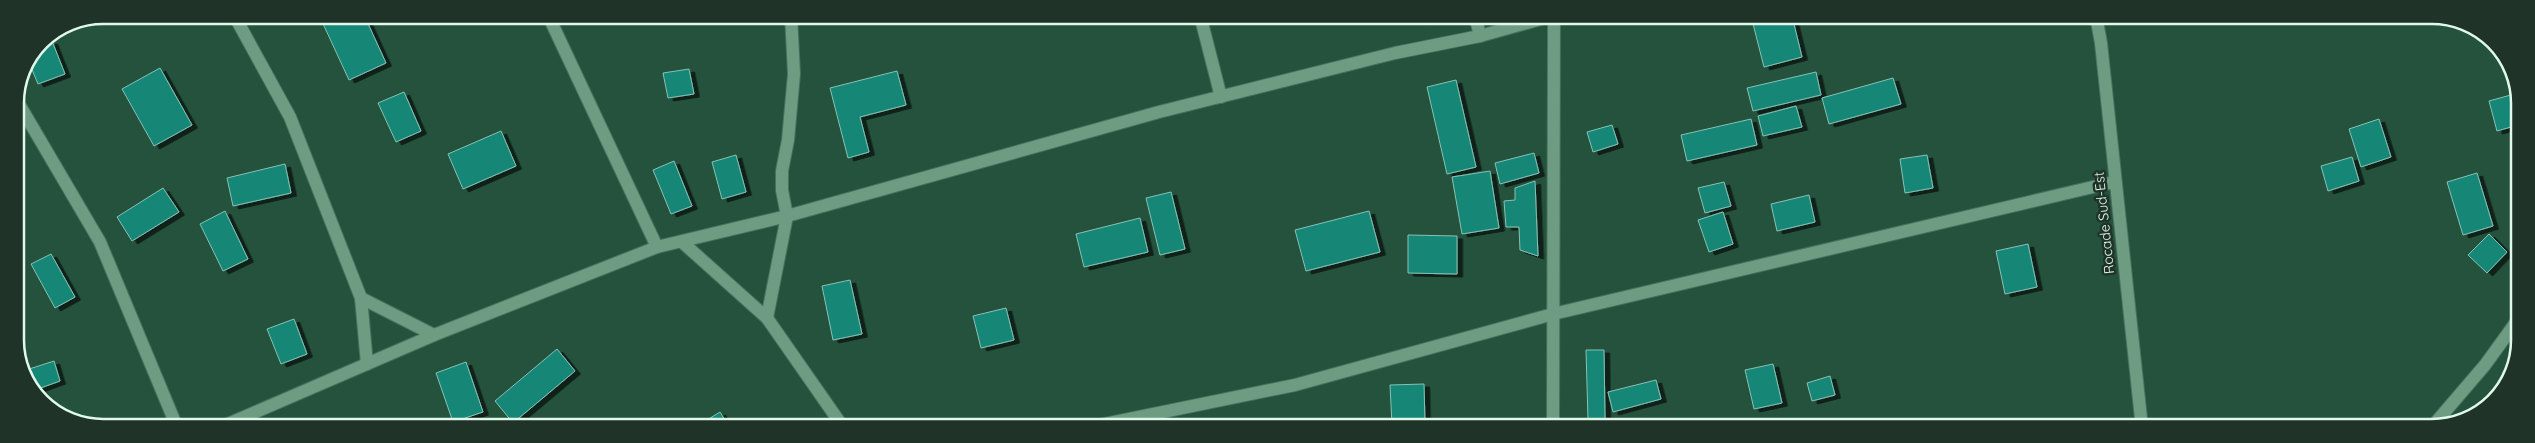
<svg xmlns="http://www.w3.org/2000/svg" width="2535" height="443" font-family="Quicksand,sans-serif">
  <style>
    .building { fill: #148676; stroke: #87c2b6; filter: url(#shadow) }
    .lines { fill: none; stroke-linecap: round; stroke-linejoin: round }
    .minor-casing { stroke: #47715e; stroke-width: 14 }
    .minor { stroke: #6e9c83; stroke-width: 12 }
    .labels { text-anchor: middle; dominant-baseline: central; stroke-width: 5; stroke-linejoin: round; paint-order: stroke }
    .street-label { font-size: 14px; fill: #e0f9ea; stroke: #1f3328 }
    .rim { fill: none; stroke: #e0f9ea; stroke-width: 2.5 }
  </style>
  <defs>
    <filter id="shadow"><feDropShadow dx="5.5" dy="3" stdDeviation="0" flood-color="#0009"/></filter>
  </defs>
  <rect width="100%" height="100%" fill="#25523c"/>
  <g class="building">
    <polygon points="319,15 364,15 386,63 349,80"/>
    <polygon points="1226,15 1253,15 1228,21"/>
    <polygon points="1420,15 1444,15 1421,22"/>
    <polygon points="1770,16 1792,16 1802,57 1764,67 1752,20"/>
    <polygon points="52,41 65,74 38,84 28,60 37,47"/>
    <polygon points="160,68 192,125 154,146 122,89"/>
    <polygon points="689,69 694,94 668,98 663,73"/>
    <polygon points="897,71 906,105 860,117 869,152 848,158 830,88"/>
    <polygon points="1816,72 1821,95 1753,111 1747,88"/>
    <polygon points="1893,78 1901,104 1829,124 1822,98"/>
    <polygon points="1456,80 1476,167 1447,174 1427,87"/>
    <polygon points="404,92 421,131 396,142 378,103"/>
    <polygon points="2518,93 2518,125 2497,131 2489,101"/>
    <polygon points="1796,106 1802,127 1763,136 1758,116"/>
    <polygon points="1751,119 1757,145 1687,161 1681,135"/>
    <polygon points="2379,119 2391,157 2361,167 2349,129"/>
    <polygon points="1612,125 1618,144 1593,152 1587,132"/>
    <polygon points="501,131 516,166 463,189 448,154"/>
    <polygon points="1534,153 1539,173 1500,184 1495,163"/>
    <polygon points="736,155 746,192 722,199 712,162"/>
    <polygon points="1927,155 1933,188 1905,193 1900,159"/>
    <polygon points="2352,157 2359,181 2328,191 2321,166"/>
    <polygon points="674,161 692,206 671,214 653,170"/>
    <polygon points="285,164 291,193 233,206 227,178"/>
    <polygon points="1490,171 1499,228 1462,234 1452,177"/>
    <polygon points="2477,173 2493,226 2463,235 2447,182"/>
    <polygon points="1535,181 1538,256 1520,250 1519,227 1506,227 1504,201 1515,200 1515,188"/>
    <polygon points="1724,182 1731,206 1705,213 1698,188"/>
    <polygon points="163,188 179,212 132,241 117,217"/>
    <polygon points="1171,192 1185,249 1160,255 1146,198"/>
    <polygon points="1809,195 1815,222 1777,231 1771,204"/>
    <polygon points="225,211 248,259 223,271 200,224"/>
    <polygon points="1369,211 1380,252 1306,271 1295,230"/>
    <polygon points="1723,212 1733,244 1709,252 1698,220"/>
    <polygon points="1140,218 1148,252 1084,267 1076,234"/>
    <polygon points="2489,234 2507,252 2487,273 2468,255"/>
    <polygon points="1408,235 1457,236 1457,274 1408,273"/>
    <polygon points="2028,244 2037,287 2005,294 1996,251"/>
    <polygon points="51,254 75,297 55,308 31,264"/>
    <polygon points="850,280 862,334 833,340 822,286"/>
    <polygon points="1006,308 1014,340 981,348 973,316"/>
    <polygon points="294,319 307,354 281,364 267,329"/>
    <polygon points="557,349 575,371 513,423 495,401"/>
    <polygon points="1586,350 1604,350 1605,419 1588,420"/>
    <polygon points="54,361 60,381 35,390 23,371"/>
    <polygon points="466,362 483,412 453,422 436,373"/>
    <polygon points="1773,364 1782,403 1754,409 1745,370"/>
    <polygon points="1830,376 1835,395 1812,401 1807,383"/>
    <polygon points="1656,380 1661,399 1613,412 1608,392"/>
    <polygon points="1424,384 1425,424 1392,425 1390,385"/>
    <polygon points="720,412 729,427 705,427 702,423"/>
  </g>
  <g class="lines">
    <g class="minor-casing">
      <g id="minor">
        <polyline points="234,15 290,117 361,298 367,364"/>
        <polyline points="548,15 657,247"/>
        <polyline points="1200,15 1221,97"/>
        <polyline points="1475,15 1480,36"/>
        <polyline points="2096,16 2101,43 2142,428"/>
        <polyline points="16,99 100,242 177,427"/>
        <polyline points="682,242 767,318 843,427"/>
        <polyline points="361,298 434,335"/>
        <polyline points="767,318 787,216 782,190 782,171 788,140 794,74 791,15"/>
        <polyline points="221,427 434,335 657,247 787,216 1159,112 1395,53 1480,36 1555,15"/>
        <polyline points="1085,428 1295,385 1553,314 2114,182"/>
        <polyline points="1553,428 1554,16"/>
        <polyline points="2431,428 2485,365 2519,318"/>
      </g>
    </g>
    <use href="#minor" class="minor"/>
  </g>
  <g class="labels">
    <g class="street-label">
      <text transform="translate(2104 223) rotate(-96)">Rocade Sud-Est</text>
    </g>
  </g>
  <path d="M0 0H2535V443H0ZM103 24H2432A79 79 0 0 1 2511 103V340A79 79 0 0 1 2432 419H103A79 79 0 0 1 24 340V103A79 79 0 0 1 103 24Z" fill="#1f3328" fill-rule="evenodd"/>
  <path class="rim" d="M103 24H2432A79 79 0 0 1 2511 103V340A79 79 0 0 1 2432 419H103A79 79 0 0 1 24 340V103A79 79 0 0 1 103 24Z"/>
</svg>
